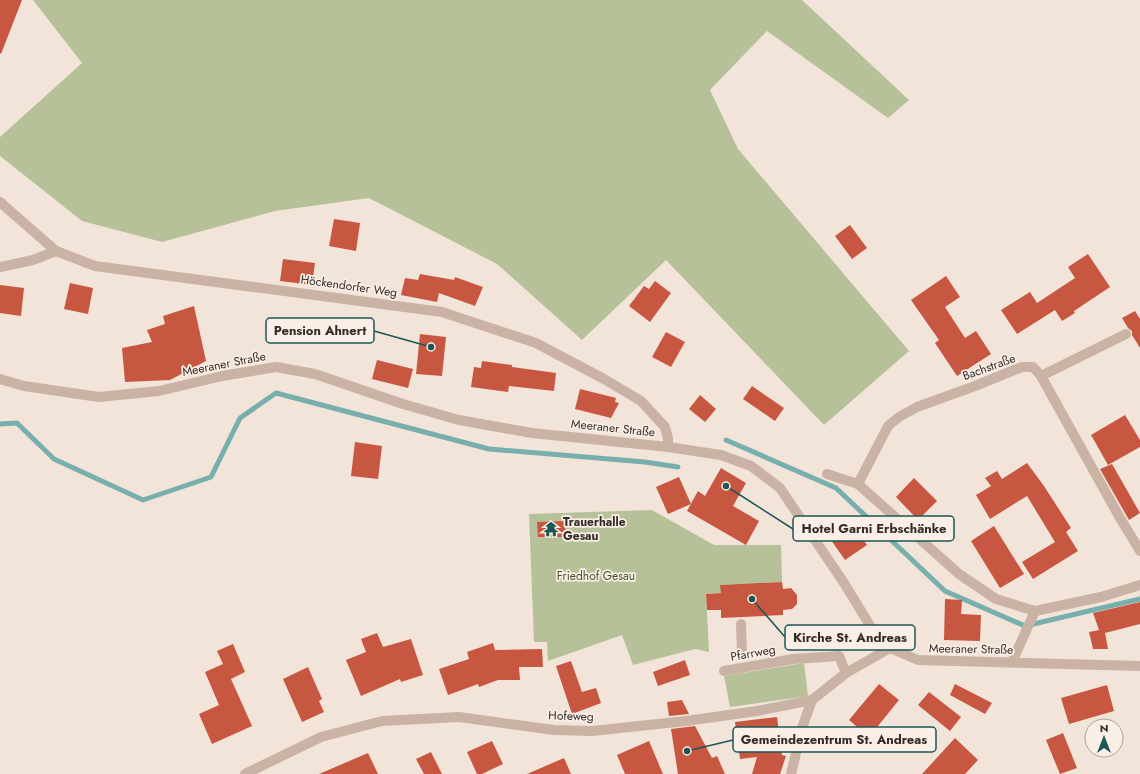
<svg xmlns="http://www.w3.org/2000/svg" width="1140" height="774" font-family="Jost,sans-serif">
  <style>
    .green { fill: #b7c199 }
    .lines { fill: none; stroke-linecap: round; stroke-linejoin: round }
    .stream { stroke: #78afad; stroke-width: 5 }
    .building { fill: #c85741 }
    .minor { stroke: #cab3a5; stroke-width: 10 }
    .labels { text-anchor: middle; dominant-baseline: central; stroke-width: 3.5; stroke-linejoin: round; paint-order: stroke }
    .street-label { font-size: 12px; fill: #352a27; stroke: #f9efe6 }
    .poi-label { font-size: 12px; font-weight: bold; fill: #352a27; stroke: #f9efe6; text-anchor: start }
    .park-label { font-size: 12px; fill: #48542a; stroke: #f9efe6 }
    .leader { fill: none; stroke: #1c5756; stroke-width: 1.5 }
    .callout-dot { fill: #1c5756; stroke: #f9efe6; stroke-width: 1.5 }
    .callout { fill: #f9efe6; stroke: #1c5756; stroke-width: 1.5 }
    .callout-label { font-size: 13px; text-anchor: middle; font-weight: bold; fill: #352a27 }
  </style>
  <rect width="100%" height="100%" fill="#f2e4d9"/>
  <g class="green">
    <polygon points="33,0 802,0 909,100 888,118 767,31 710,90 738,149 909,351 824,425 666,260 582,340 497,264 369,198 275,211 162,242 82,221 0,156 0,137 82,63"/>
    <polygon points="652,510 714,545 781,545 782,582 721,585 721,593 706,594 709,652 695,649 633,665 622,635 548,661 547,642 534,642 529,514"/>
    <polygon points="804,663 808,696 730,707 724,676"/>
  </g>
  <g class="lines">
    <g class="stream">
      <polyline points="0,424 17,423 54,459 143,500 211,477 240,418 276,393 489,449 645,462 678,467"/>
      <polyline points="726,440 836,488 945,591 1025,626 1140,599"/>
    </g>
  </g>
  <g class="building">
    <polygon points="0,0 22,0 1,54 0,53"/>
    <polygon points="334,219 360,223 356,251 329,246"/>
    <polygon points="850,225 867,248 852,259 835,236"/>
    <polygon points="1088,254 1110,287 1074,311 1075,313 1062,321 1055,310 1017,334 1001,310 1030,292 1037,303 1075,278 1068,267"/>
    <polygon points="283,259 315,263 312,285 280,281"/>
    <polygon points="420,274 454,280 455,277 483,287 475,306 439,293 437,302 401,295 405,278 418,280"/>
    <polygon points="946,276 960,297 945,307 965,338 976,331 991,354 957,376 935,343 939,340 911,300"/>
    <polygon points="655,281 671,293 650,322 629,306 644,286 649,289"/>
    <polygon points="70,283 93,288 88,314 64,309"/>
    <polygon points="0,285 24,288 21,316 0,313"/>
    <polygon points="194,306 206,361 170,380 125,382 122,348 152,342 147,330 165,324 163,316"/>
    <polygon points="1135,311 1140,319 1140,348 1132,335 1132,331 1128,328 1122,318"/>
    <polygon points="666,332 685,342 671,367 652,357"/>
    <polygon points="420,334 446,337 442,376 416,374"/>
    <polygon points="377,360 413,369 408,388 372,379"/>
    <polygon points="482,361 512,365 512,367 556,373 554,391 509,386 508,392 471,387 474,367 481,368"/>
    <polygon points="752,386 784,408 775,421 743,399"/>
    <polygon points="580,389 616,398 615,402 619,403 611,418 575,409"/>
    <polygon points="700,395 716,409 705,422 689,409"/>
    <polygon points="1125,415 1140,440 1140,447 1108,465 1091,435"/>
    <polygon points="355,442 382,446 378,479 351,476"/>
    <polygon points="1027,463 1044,486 1071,528 1066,532 1078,551 1033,579 1022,562 1055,542 1027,496 990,519 976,495 991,486 985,478 997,471 1002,479"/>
    <polygon points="1112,464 1140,513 1129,520 1100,469"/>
    <polygon points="721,468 746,483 733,506 759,521 746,545 687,511 698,491 705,496"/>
    <polygon points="679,477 691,504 668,514 656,487"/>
    <polygon points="914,478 937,501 918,520 896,497"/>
    <polygon points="846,515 867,545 845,560 824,530"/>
    <polygon points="565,521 565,537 538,537 537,522"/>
    <polygon points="994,526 1024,574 1000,588 971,541"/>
    <polygon points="782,582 783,589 791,588 797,595 797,604 792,609 783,610 783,615 721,618 721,610 707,610 706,594 721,593 720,585"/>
    <polygon points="945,599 962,600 961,614 981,615 980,641 944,640"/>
    <polygon points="1140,602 1140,624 1105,633 1108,649 1093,649 1089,632 1099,630 1093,613"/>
    <polygon points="377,633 383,647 411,639 423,675 401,682 400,679 361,696 346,660 366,652 361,639"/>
    <polygon points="493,643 495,650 542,649 543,667 519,667 520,680 498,680 479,687 478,684 448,695 439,669 469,659 467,652"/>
    <polygon points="233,644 245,672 231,679 252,726 212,744 199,714 219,705 205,672 223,664 217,651"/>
    <polygon points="685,660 690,675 658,686 653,672"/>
    <polygon points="571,661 582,692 596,688 601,703 572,714 556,666"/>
    <polygon points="308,667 322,699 319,701 324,712 302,722 283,679"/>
    <polygon points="879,684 899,700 869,737 849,720"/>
    <polygon points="955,684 992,703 985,714 950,695"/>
    <polygon points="1107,685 1114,711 1069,724 1061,698"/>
    <polygon points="929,692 961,717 950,731 918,705"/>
    <polygon points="682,700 689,714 669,716 667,702"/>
    <polygon points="777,717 782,755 786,756 780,774 752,774 757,757 740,759 735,722"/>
    <polygon points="695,726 712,758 717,756 725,774 678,774 671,729"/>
    <polygon points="1063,733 1077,768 1060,774 1046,740"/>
    <polygon points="955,738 978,760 965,774 922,774"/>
    <polygon points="492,741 503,764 482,774 477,774 467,752"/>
    <polygon points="649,741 663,774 625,774 617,755"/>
    <polygon points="431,752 442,774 424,774 416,759"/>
    <polygon points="368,753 378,774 319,774"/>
    <polygon points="564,758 571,774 527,774"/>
  </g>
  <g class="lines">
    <g class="minor">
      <polyline points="0,202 56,251 95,266 442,312 536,343 604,379 641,401 665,427 668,438 668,447"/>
      <polyline points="0,267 33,260 56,251"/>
      <polyline points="1041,376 1126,334"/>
      <polyline points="0,379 24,386 99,397 159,391 222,376 276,367 315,374 403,404 459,420 532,433 668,447 721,455 751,466 780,488 844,583 874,632 890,648 918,660 1140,666"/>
      <polyline points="827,474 858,484 959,574 996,599 1035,611 1101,597 1140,585"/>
      <polyline points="858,484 888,426 899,417 917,407 975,386 1002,375 1022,367 1033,367 1041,376 1120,518 1140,551"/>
      <polyline points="741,624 742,654"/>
      <polyline points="1012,662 1035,611"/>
      <polyline points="724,671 793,659 839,656 846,673"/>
      <polyline points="245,774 321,737 382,721 459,717 554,730 592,731 686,721 757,711 812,700 846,673 890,648"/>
      <polyline points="791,774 802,728 812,700"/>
    </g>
  </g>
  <defs>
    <g id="temple-bare" transform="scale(1.2)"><path d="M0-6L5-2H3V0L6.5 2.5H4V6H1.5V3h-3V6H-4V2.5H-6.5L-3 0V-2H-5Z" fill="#1c5756" stroke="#f9efe6" stroke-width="2.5" paint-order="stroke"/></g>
  </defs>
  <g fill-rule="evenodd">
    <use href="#temple-bare" x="551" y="529"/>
  </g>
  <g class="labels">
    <g class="street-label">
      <text transform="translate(349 286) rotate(8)">Höckendorfer Weg</text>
      <text transform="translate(224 364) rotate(-11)">Meeraner Straße</text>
      <text transform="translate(989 367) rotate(-20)">Bachstraße</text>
      <text transform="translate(613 428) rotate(6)">Meeraner Straße</text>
      <text transform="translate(971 649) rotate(1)">Meeraner Straße</text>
      <text transform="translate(753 653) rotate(-10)">Pfarrweg</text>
      <text transform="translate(571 716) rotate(2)">Hofeweg</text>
    </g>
    <g class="poi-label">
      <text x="563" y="522">Trauerhalle<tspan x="563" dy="14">Gesau</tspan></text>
    </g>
    <g class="park-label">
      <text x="596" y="576">Friedhof Gesau</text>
    </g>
  </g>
  <path class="leader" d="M431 347L374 331M726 486L793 529M752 599L785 637M687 751L733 740"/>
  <g class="callout-dot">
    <circle cx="431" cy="347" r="4"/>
    <circle cx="726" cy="486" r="4"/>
    <circle cx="752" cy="599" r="4"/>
    <circle cx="687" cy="751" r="4"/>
  </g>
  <g class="callout">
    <rect x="266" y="318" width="108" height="25" rx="4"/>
    <rect x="793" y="516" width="161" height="25" rx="4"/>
    <rect x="785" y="625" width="130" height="25" rx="4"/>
    <rect x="733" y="727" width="203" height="25" rx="4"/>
  </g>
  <g class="callout-label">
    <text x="320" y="335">Pension Ahnert</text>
    <text x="874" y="533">Hotel Garni Erbschänke</text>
    <text x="850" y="642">Kirche St. Andreas</text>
    <text x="834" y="744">Gemeindezentrum St. Andreas</text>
  </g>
  <g transform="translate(1104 738)"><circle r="19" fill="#f9efe6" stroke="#aba09a"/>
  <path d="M0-3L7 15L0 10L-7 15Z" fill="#1c5756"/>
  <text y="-6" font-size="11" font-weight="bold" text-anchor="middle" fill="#352a27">N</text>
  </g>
</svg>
